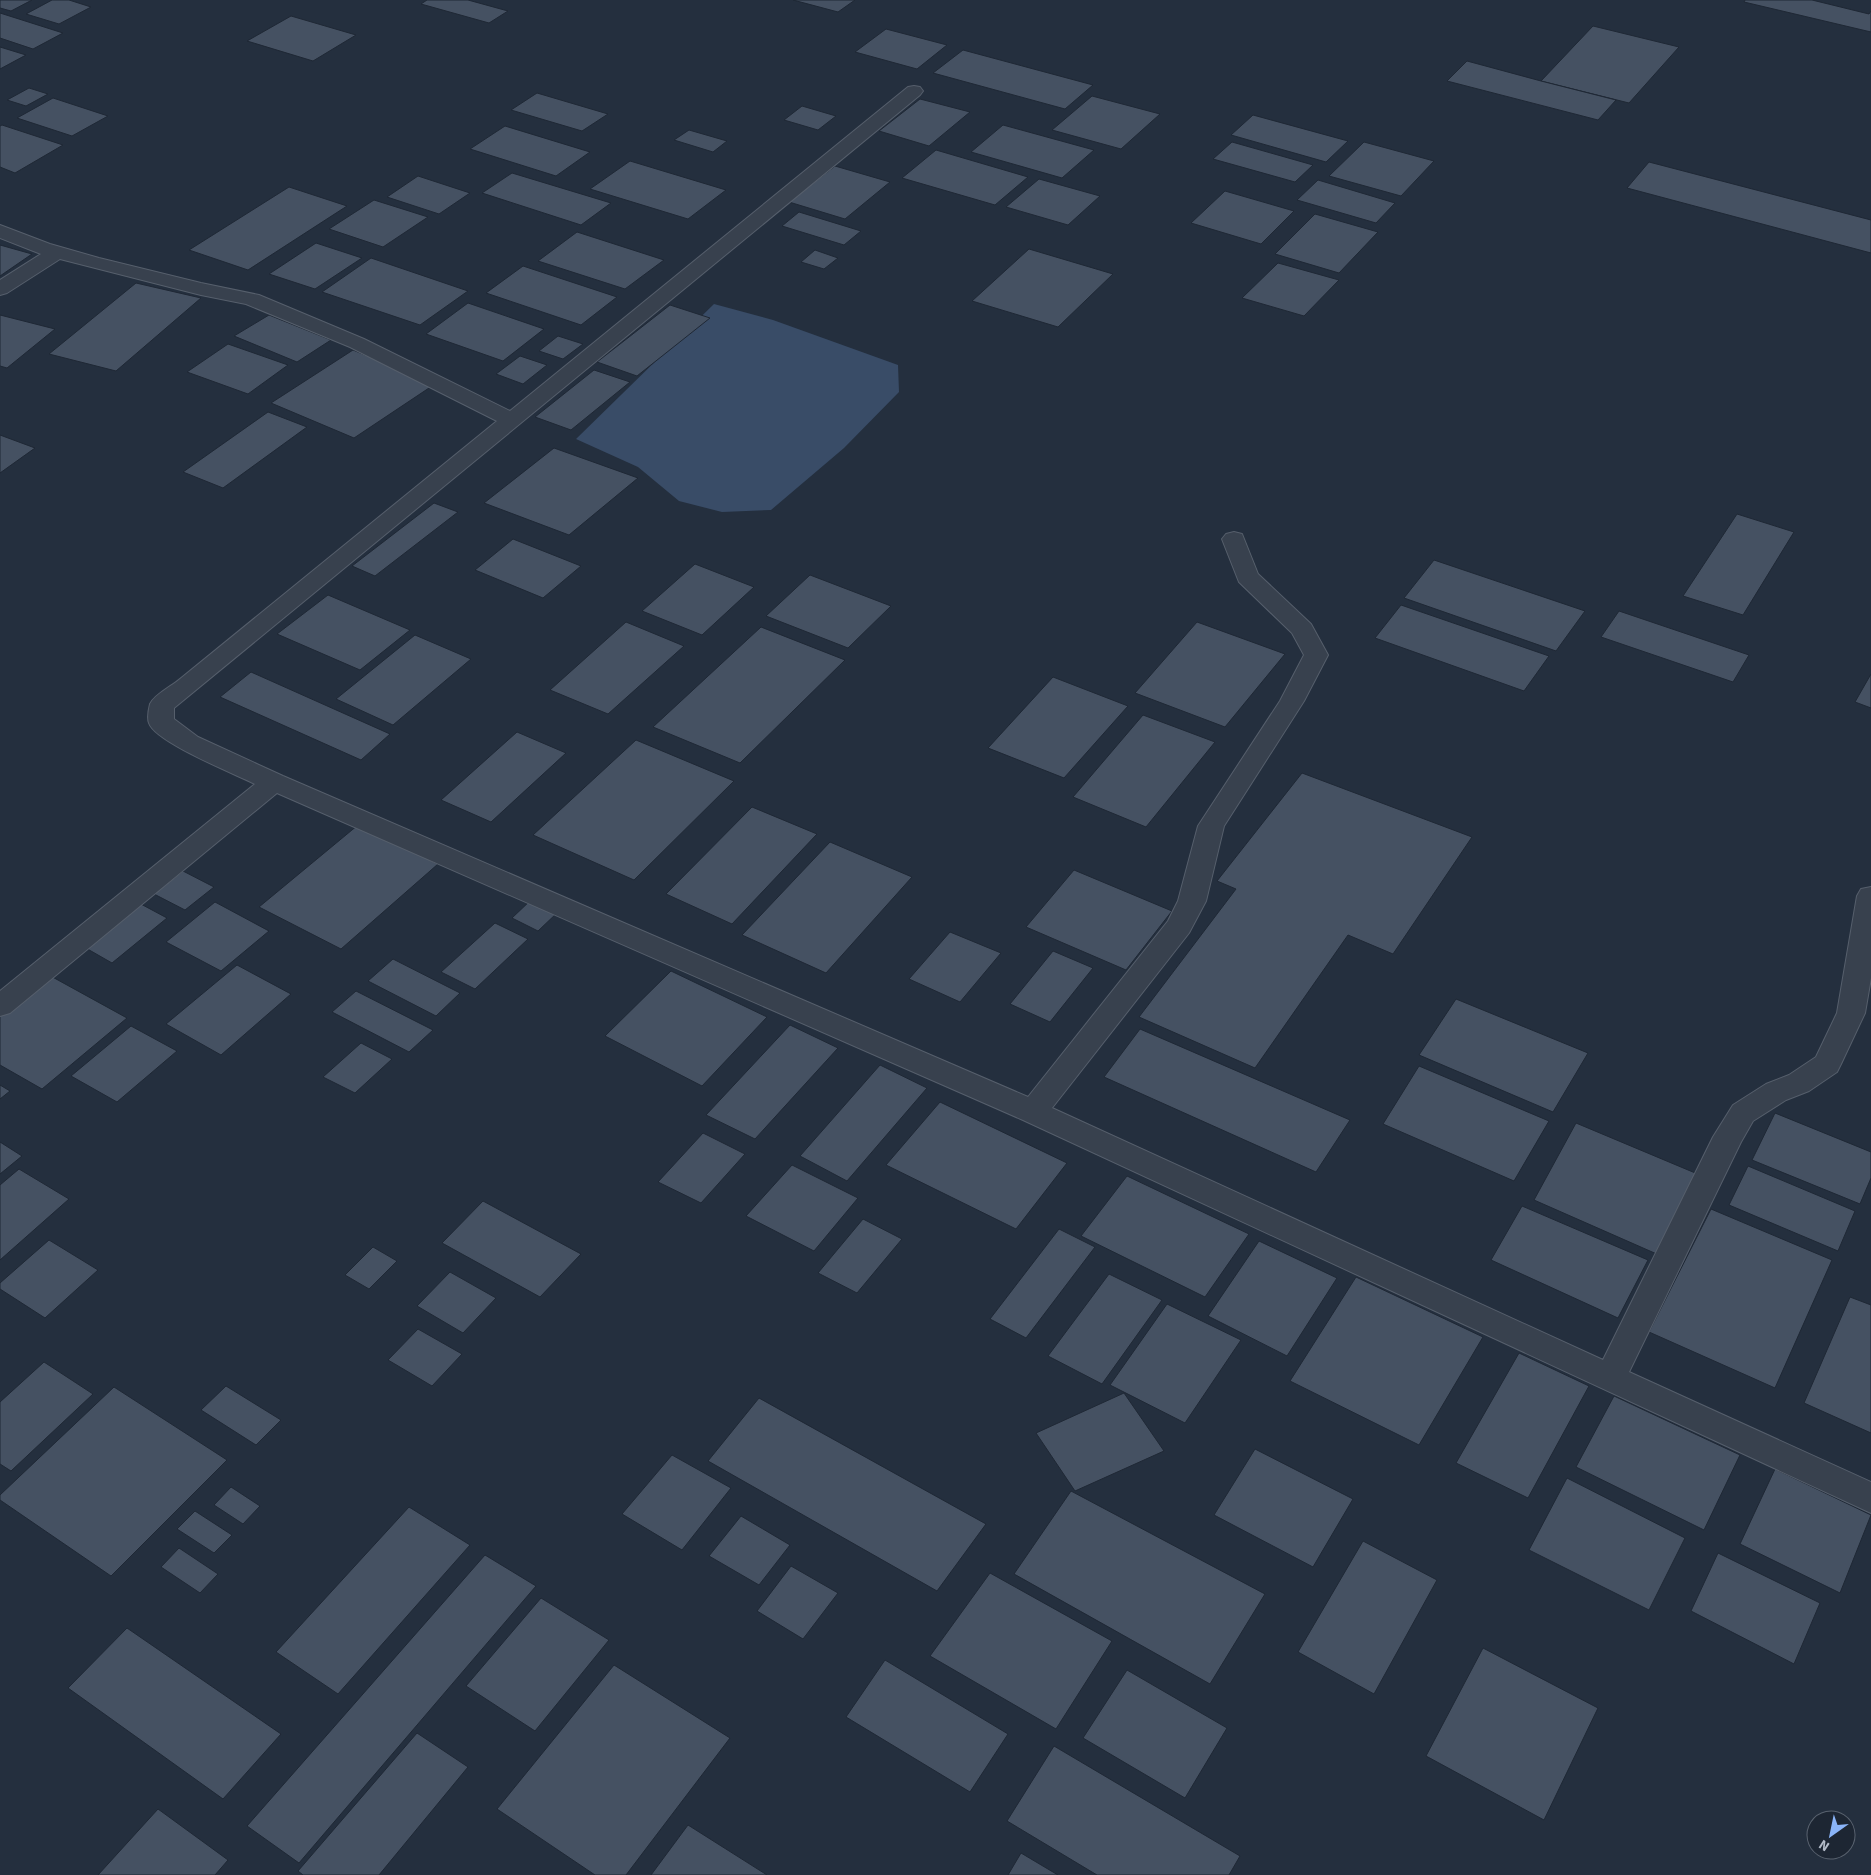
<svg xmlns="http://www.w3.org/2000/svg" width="1871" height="1875" font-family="'Source Sans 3',sans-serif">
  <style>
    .water { fill: #394c67 }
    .building { fill: #455162; stroke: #1f2835 }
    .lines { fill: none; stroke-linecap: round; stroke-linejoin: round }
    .street-casing { stroke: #565f6c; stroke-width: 2 }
    .street { fill: #38414e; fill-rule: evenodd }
  </style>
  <rect width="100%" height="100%" fill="#242f3e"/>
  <polygon class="water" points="714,304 773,320 898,365 899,392 844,448 771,510 722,512 679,501 638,467 576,439"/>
  <g class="building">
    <polygon points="0,0 32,0 11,11 0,8"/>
    <polygon points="52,0 69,0 91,7 59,24 26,14"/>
    <polygon points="427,0 468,0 508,11 489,23 421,4"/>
    <polygon points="793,0 855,0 838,12"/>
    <polygon points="1745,0 1812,0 1869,14 1871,11 1871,32 1744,2"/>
    <polygon points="0,13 63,33 33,49 0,38"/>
    <polygon points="291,16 356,35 313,61 247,41"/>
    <polygon points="1593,26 1679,47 1629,103 1541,81"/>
    <polygon points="886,29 947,45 917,69 855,52"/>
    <polygon points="0,47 26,55 0,69"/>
    <polygon points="963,50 1093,85 1065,109 933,73"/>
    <polygon points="1467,61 1541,81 1616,100 1598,120 1447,81"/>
    <polygon points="29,88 48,94 26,106 7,100"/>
    <polygon points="537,93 608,114 582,131 511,110"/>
    <polygon points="1092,96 1160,114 1121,149 1052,130"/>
    <polygon points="53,98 108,116 72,136 17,118"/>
    <polygon points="920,99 970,112 929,146 879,131"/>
    <polygon points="802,106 836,116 818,130 784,120"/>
    <polygon points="1253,115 1348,141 1326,162 1231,135"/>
    <polygon points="2,125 63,145 15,173 0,167 0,126"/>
    <polygon points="1003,125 1094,150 1062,178 971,152"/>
    <polygon points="505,126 590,152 556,176 470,149"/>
    <polygon points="689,130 727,141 713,152 674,140"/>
    <polygon points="1232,142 1313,165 1295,182 1213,159"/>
    <polygon points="1364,142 1434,161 1401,196 1329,176"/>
    <polygon points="936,150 1028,177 995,205 902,178"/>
    <polygon points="630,161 726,190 688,219 590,189"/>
    <polygon points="1649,162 1871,220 1871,253 1627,188"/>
    <polygon points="835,166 890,182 845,219 789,202"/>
    <polygon points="512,173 611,203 581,225 482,193"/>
    <polygon points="418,176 470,193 439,214 387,197"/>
    <polygon points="1039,179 1100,196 1068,225 1006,207"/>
    <polygon points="1318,180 1395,203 1376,223 1297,200"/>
    <polygon points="289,187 347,206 248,270 189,250"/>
    <polygon points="1225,191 1294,211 1261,244 1191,223"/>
    <polygon points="374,200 428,217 383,247 329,229"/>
    <polygon points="799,212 861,231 844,245 782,226"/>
    <polygon points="1315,214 1378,232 1339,273 1275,254"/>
    <polygon points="577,232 664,260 625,289 538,261"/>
    <polygon points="316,243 362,258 315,289 269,274"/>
    <polygon points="0,245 32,254 0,276"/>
    <polygon points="1029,249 1113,274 1058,327 972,301"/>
    <polygon points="815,250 838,258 824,269 801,262"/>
    <polygon points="371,258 468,291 420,325 322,292"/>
    <polygon points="1278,263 1339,280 1304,316 1242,298"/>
    <polygon points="523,266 617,297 581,325 486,293"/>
    <polygon points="136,283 201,298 116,371 49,354"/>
    <polygon points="468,303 544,329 503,361 426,334"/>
    <polygon points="670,305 710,318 637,376 597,362"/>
    <polygon points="0,315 55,329 7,368 0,366"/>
    <polygon points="269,315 331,340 297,362 234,336"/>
    <polygon points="558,336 583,344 563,359 539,351"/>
    <polygon points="228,344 288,365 248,394 187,372"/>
    <polygon points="353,350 435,384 354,438 271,403"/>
    <polygon points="520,356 547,365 523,384 496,374"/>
    <polygon points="594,370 630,382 571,430 535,417"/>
    <polygon points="268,412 307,427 223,488 183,472"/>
    <polygon points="0,435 35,448 0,473"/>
    <polygon points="554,448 638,478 569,535 484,503"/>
    <polygon points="434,503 458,512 375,576 352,566"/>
    <polygon points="1737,514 1794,532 1743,615 1683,596"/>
    <polygon points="513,539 581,566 543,598 475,570"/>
    <polygon points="1434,560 1585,611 1556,651 1404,598"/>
    <polygon points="695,564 754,587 702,635 642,611"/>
    <polygon points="810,575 891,606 848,648 766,616"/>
    <polygon points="328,595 410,630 360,670 277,634"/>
    <polygon points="1401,605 1549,656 1524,691 1375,638"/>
    <polygon points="1619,611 1749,655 1733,682 1601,637"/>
    <polygon points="626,622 684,646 608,714 550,690"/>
    <polygon points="1197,622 1285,654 1225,727 1135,693"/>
    <polygon points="761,627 845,660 740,763 653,727"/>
    <polygon points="415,635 471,659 393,725 336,699"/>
    <polygon points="251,672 390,734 361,760 220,697"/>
    <polygon points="1871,674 1871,708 1855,702"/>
    <polygon points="1053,677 1128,706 1064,778 988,748"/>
    <polygon points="1143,715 1215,742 1146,827 1073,797"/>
    <polygon points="517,732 566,753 491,822 441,800"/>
    <polygon points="636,740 734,781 634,880 533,835"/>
    <polygon points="1302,773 1472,837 1393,954 1348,935 1255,1068 1139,1017 1236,889 1217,881"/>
    <polygon points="752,807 817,834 732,924 666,894"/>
    <polygon points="358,825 438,864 341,949 259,907"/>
    <polygon points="830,842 912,877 826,973 742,935"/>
    <polygon points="1074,870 1172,911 1126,970 1026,927"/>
    <polygon points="183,871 214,887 185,910 154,894"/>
    <polygon points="532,899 558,912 538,931 512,918"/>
    <polygon points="215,902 269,931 221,971 166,942"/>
    <polygon points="139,903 167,918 112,963 84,947"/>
    <polygon points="495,923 528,939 475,989 441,972"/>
    <polygon points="950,932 1001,953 960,1002 909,979"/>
    <polygon points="1053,951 1093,968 1050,1022 1010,1004"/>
    <polygon points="393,959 460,993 436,1016 368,981"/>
    <polygon points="237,965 291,994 221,1055 166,1024"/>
    <polygon points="671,971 767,1017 702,1086 605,1036"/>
    <polygon points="47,974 127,1018 42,1089 0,1065 0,1011"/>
    <polygon points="356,991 433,1030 409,1052 332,1012"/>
    <polygon points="1456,999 1588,1053 1553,1112 1419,1055"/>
    <polygon points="790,1025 838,1048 755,1139 706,1115"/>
    <polygon points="131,1026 177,1051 117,1102 71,1076"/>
    <polygon points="1140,1029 1350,1120 1316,1172 1104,1077"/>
    <polygon points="361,1043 392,1059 355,1093 323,1077"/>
    <polygon points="880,1065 927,1088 847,1181 800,1156"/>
    <polygon points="1419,1066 1549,1121 1514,1181 1383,1124"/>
    <polygon points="0,1085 10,1091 0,1099"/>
    <polygon points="940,1102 1067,1163 1016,1229 886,1165"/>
    <polygon points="1775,1113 1871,1152 1871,1178 1860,1204 1752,1160"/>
    <polygon points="1576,1123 1700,1175 1659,1255 1534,1200"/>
    <polygon points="703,1133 745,1154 701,1203 658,1182"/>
    <polygon points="0,1142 22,1156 0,1174"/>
    <polygon points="792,1165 858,1198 814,1251 746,1216"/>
    <polygon points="1748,1166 1855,1211 1838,1251 1729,1205"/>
    <polygon points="19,1169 69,1199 0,1260 0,1185"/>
    <polygon points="1127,1176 1249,1234 1205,1297 1081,1236"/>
    <polygon points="483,1201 581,1254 540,1297 442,1243"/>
    <polygon points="1522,1206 1648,1260 1618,1318 1491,1260"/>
    <polygon points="1711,1209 1832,1260 1775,1388 1649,1332"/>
    <polygon points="863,1219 902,1239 857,1293 818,1273"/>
    <polygon points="1059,1229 1095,1247 1026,1338 990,1319"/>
    <polygon points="49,1240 98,1270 45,1318 0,1289 0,1283"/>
    <polygon points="1259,1241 1337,1278 1287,1356 1208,1316"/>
    <polygon points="373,1247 397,1261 369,1289 345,1275"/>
    <polygon points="450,1272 496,1298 463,1333 417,1306"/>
    <polygon points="1109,1274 1162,1300 1102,1384 1048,1356"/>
    <polygon points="1356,1277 1483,1337 1419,1445 1290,1381"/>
    <polygon points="1850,1297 1871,1305 1871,1433 1804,1403"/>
    <polygon points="1167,1304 1241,1340 1185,1423 1110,1385"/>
    <polygon points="418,1329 462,1354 432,1386 388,1360"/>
    <polygon points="1519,1353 1589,1386 1528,1498 1456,1463"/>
    <polygon points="44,1362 93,1394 11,1471 0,1464 0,1402"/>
    <polygon points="226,1386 281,1420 256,1445 201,1410"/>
    <polygon points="114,1387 227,1460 111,1576 0,1500 0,1495"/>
    <polygon points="1124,1393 1164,1451 1075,1491 1036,1433"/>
    <polygon points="1614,1396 1740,1455 1704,1530 1576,1467"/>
    <polygon points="759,1398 986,1524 937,1591 708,1461"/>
    <polygon points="1255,1449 1353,1499 1313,1567 1214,1515"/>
    <polygon points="672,1455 731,1488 682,1550 622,1514"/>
    <polygon points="1775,1469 1871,1515 1840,1593 1740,1544"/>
    <polygon points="1567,1478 1685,1538 1649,1610 1529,1550"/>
    <polygon points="231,1487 260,1506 243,1524 214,1505"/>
    <polygon points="1071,1491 1265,1594 1210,1684 1014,1574"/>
    <polygon points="409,1507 470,1545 338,1694 276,1652"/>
    <polygon points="195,1511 232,1535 214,1553 177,1529"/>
    <polygon points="741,1516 790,1545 759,1585 709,1556"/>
    <polygon points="1363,1541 1437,1580 1374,1694 1298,1652"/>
    <polygon points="179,1548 218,1574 200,1593 161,1567"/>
    <polygon points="1718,1553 1820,1603 1794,1664 1691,1611"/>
    <polygon points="485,1555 536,1586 299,1863 247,1826"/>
    <polygon points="791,1566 838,1593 803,1639 757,1611"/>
    <polygon points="990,1573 1112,1641 1056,1729 930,1656"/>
    <polygon points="541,1598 609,1640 535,1731 466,1686"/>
    <polygon points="127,1628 281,1734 223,1799 68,1688"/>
    <polygon points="1483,1648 1598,1708 1544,1820 1426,1756"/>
    <polygon points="885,1660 1008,1734 970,1792 846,1717"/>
    <polygon points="614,1665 730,1738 626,1875 595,1875 497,1809"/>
    <polygon points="1127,1670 1227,1728 1185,1798 1083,1738"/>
    <polygon points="417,1733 468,1767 379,1875 303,1875 298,1871"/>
    <polygon points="1054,1746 1240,1856 1229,1875 1097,1875 1007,1821"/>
    <polygon points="158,1809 228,1860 215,1875 98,1875"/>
    <polygon points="688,1825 767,1875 651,1875"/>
    <polygon points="1021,1853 1058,1875 1008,1875"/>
  </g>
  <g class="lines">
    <g class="street-casing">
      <path id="street" d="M914 86 920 87 923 91 920 95 174 708V719L198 737 283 776 1028 1097 1168 921 1178 901 1198 826 1280 701 1304 655 1292 633 1239 582 1222 539 1226 534 1234 532 1242 534 1258 574 1311 624 1328 655 1304 701 1224 826 1206 901 1189 933 1052 1108 1603 1360 1713 1137 1733 1105 1766 1084 1789 1075 1816 1057 1837 1013 1857 896 1861 889 1871 887V978L1865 1013 1841 1064 1837 1072 1809 1091 1786 1100 1753 1121 1741 1142 1629 1372 1871 1482V1513L1023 1120 277 793 10 1013 0 1016V991L255 784C235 774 155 742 149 723 147 718 149 708 150 704 155 694 172 686 180 679L497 421 350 347 246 304 201 295 60 259 7 293 0 295V280L41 254 0 238V225L50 244 99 258 201 283 259 295 364 339 510 411 908 87Z"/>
    </g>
    <use href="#street" class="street"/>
  </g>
  <g transform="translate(1831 1835) rotate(213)"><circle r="24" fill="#1d2633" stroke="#59626f"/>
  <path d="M0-4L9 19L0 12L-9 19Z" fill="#8ab4f8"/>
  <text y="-8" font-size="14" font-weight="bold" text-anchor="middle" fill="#b4bcc9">N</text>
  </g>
</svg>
